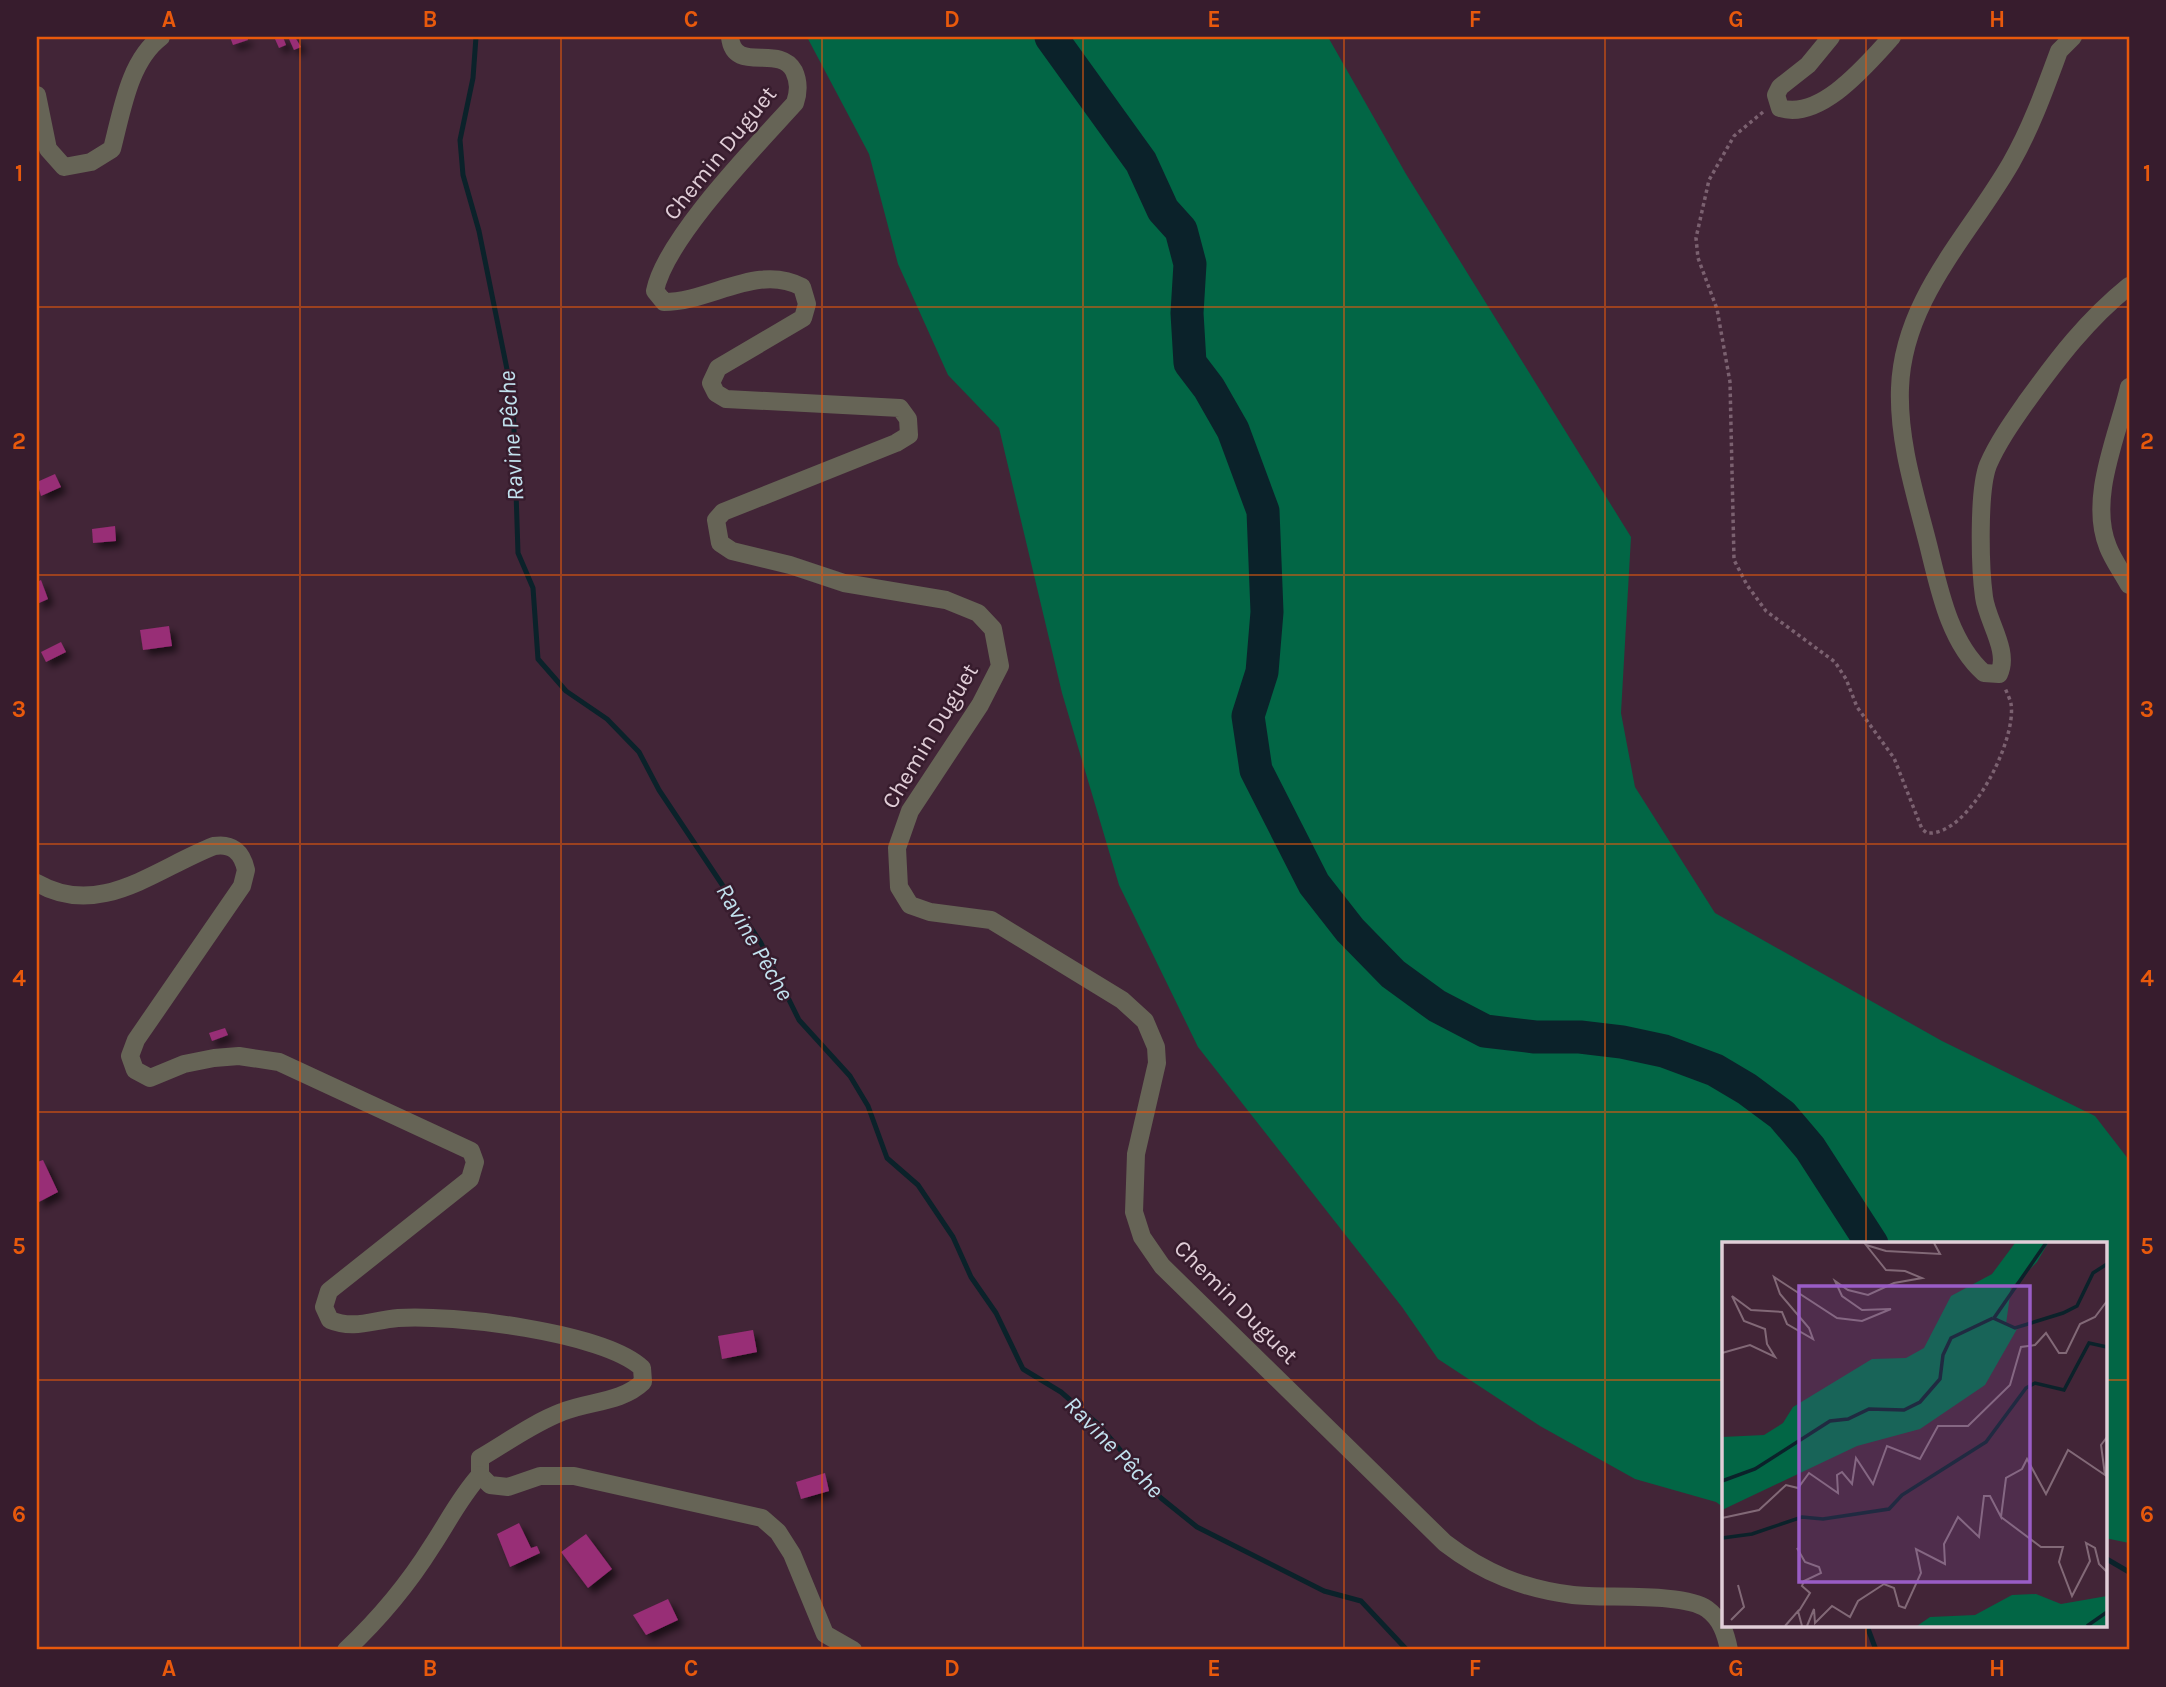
<svg xmlns="http://www.w3.org/2000/svg" width="2166" height="1687" font-family="Karla,sans-serif">
  <style>
    .forest { fill: #026645 }
    .lines { fill: none; stroke-linecap: round; stroke-linejoin: round }
    .stream { stroke: #0b222a; stroke-width: 5 }
    .river { stroke: #0b222a; stroke-width: 33 }
    .building { fill: #982d76; filter: url(#shadow) }
    .path { stroke: #7b6170; stroke-width: 3.5; stroke-dasharray: 3.5 3.5; stroke-linecap: butt }
    .minor { stroke: #666456; stroke-width: 18 }
    .grid { fill: none; stroke: #e8590c; stroke-width: 2; stroke-opacity: 0.55 }
    .labels { text-anchor: middle; dominant-baseline: central; stroke-width: 5; stroke-linejoin: round; paint-order: stroke }
    .street-label { font-size: 23px; fill: #e1ced8; stroke: #371c2d }
    .water-label { font-size: 24px; font-style: italic; fill: #c2e2ef; stroke: #371c2d }
    .inset-river { fill: none; stroke: #0b222a; stroke-width: 3.5 }
    .inset-road { fill: none; stroke: #826977; stroke-width: 2 }
    .view { fill: #9a5dc6; fill-opacity: 0.15; stroke: #9a5dc6; stroke-width: 3.5 }
    .inset-edge { fill: none; stroke: #e1ced8; stroke-width: 3.5 }
    .neatline { fill: none; stroke: #e8590c; stroke-width: 2.5 }
    .grid-label { font-size: 23px; text-anchor: middle; font-weight: bold; fill: #e8590c }
  </style>
  <defs>
    <filter id="shadow"><feDropShadow dx="5.5" dy="5.5" stdDeviation="3.5" flood-color="#0009"/></filter>
  </defs>
  <rect width="100%" height="100%" fill="#422537"/>
  <polygon class="forest" points="807,37 1328,37 1406,174 1631,537 1621,713 1635,787 1715,913 1942,1041 2095,1116 2129,1160 2129,1543 2105,1538 2105,1244 1723,1244 1723,1507 1716,1502 1635,1479 1540,1426 1438,1359 1402,1307 1198,1047 1119,885 1062,693 999,428 948,375 898,264 869,154"/>
  <g class="lines">
    <g class="stream">
      <polyline points="476,37 473,78 460,140 463,175 479,231 513,399 518,553 533,588 538,659 566,691 607,719 639,752 659,790 761,943 799,1020 850,1076 868,1106 887,1158 918,1185 953,1237 971,1277 996,1313 1023,1369 1061,1392 1100,1426 1161,1498 1197,1527 1324,1591 1361,1601 1407,1650"/>
      <polyline points="2105,1558 2129,1572"/>
      <polyline points="1867,1626 1876,1650"/>
    </g>
    <polyline class="river" points="1051,37 1141,162 1163,210 1181,230 1190,264 1187,313 1190,363 1209,388 1233,430 1263,511 1267,612 1262,672 1248,716 1256,770 1314,884 1350,930 1393,974 1437,1006 1485,1031 1535,1037 1580,1037 1622,1042 1664,1051 1715,1070 1747,1089 1782,1115 1810,1148 1872,1244"/>
  </g>
  <g class="building">
    <polygon points="230,37 247,37 248,40 233,45"/>
    <polygon points="280,37 283,37 286,45 279,48 275,39"/>
    <polygon points="295,37 301,47 294,50 289,39"/>
    <polygon points="55,474 61,487 41,496 37,482"/>
    <polygon points="115,526 116,541 93,543 92,529"/>
    <polygon points="41,580 48,599 37,604 37,582"/>
    <polygon points="169,626 172,646 143,650 140,630"/>
    <polygon points="61,642 66,652 46,662 41,652"/>
    <polygon points="225,1028 228,1035 212,1041 209,1033"/>
    <polygon points="43,1160 58,1192 37,1203 37,1162"/>
    <polygon points="753,1330 757,1352 722,1359 718,1336"/>
    <polygon points="825,1473 829,1491 801,1499 796,1482"/>
    <polygon points="519,1523 531,1548 537,1546 540,1553 510,1567 497,1534"/>
    <polygon points="586,1534 612,1569 588,1588 561,1552"/>
    <polygon points="668,1599 678,1620 646,1635 633,1615"/>
  </g>
  <g class="lines">
    <path class="path" d="M1763 112 1734 136 1709 180 1696 238 1698 258 1717 309 1730 382 1734 560 1747 585 1766 611 1835 662 1846 679 1857 707 1894 758 1922 829 1927 833C1969 837 2017 740 2011 704 2010 699 2007 693 2005 688"/>
    <g class="minor">
      <path d="M730 37C734 75 779 43 794 71 799 82 799 91 795 103 757 145 665 239 655 291L664 302C710 302 758 263 802 287L807 304 803 318 718 368 711 383 716 393 726 399 900 408 908 419 909 435 896 443 723 512 716 520 720 543 732 551 790 565 844 583 946 600 978 613 993 629 1000 666 980 705 910 811 897 848 899 887 910 905 930 912 991 920 1122 1000 1145 1021 1156 1047 1157 1063 1136 1154 1134 1212 1142 1237 1162 1266 1445 1543C1484 1573 1524 1589 1573 1595 1604 1599 1683 1592 1707 1609 1721 1619 1726 1634 1729 1650"/>
      <path d="M1831 37 1808 65 1780 87 1776 95 1780 108C1821 121 1868 63 1892 37"/>
      <path d="M2073 37 2059 51C2045 89 2031 128 2011 163 1969 236 1903 299 1900 388 1898 441 1915 493 1928 544 1939 588 1949 642 1984 673L1999 674C2010 651 1987 621 1984 597 1980 568 1978 491 1988 465 1998 442 2013 421 2027 401 2058 358 2087 320 2129 286"/>
      <path d="M37 95 48 149 64 167 91 162 112 149C122 111 129 61 161 37"/>
      <path d="M2129 387C2118 435 2088 498 2108 547 2113 560 2122 572 2129 585"/>
      <path d="M37 883C100 919 155 869 214 846 232 843 242 852 246 870L242 886 136 1040 130 1056 135 1070 150 1078 184 1064 214 1058 239 1056 279 1062 471 1151 475 1162 470 1179 329 1291 324 1307 330 1320C354 1330 373 1320 398 1318 451 1314 604 1332 642 1368L643 1382C621 1403 589 1401 562 1412 533 1423 506 1443 480 1458V1475L490 1485 508 1487 540 1476H574L762 1518 778 1532 792 1554 825 1634 853 1650"/>
      <path d="M346 1650C380 1618 407 1586 432 1546 448 1522 460 1497 480 1475"/>
    </g>
  </g>
  <path class="grid" d="M300 37V1650M561 37V1650M822 37V1650M1083 37V1650M1344 37V1650M1605 37V1650M1866 37V1244M37 307H2129M37 575H2129M37 844H2129M37 1112H2129M37 1380H1723M2105 1380H2129M1866 1626V1650"/>
  <g class="labels">
    <g class="street-label">
      <text transform="translate(720 153) rotate(-51)">Chemin Duguet</text>
      <text transform="translate(930 736) rotate(-59)">Chemin Duguet</text>
      <text transform="translate(1236 1302) rotate(45)">Chemin Duguet</text>
    </g>
    <g class="water-label">
      <text transform="translate(511 436) rotate(-94)">Ravine Pêche</text>
      <text transform="translate(755 942) rotate(60)">Ravine Pêche</text>
      <text transform="translate(1114 1447) rotate(46)">Ravine Pêche</text>
    </g>
  </g>
  <g transform="translate(1722 1242)">
    <rect width="385" height="385" fill="#422537"/>
    <path d="M293 1H326L315 20 289 46 284 82 295 87 263 143 198 187 135 204 0 268V195L42 193 61 181 71 165 150 117 184 116 202 106 229 54 270 32ZM314 352 339 362 385 354V384H195L208 375 253 373 290 353Z" fill="#026645"/>
    <path class="inset-river" d="M271 76 293 86 341 71 355 64 371 31 385 22M272 76 324 1M0 239 33 227 108 179 126 177 147 167 182 168 198 160 218 137 221 113 229 96 271 76M0 296 30 292 80 275 101 277 167 267 180 253 264 200 304 146 313 141 342 148 367 101 385 105M365 384 385 370"/>
    <path class="inset-road" d="M0 111 28 103 53 115 45 102 43 87 22 79 10 54 29 68 60 70 65 82 91 97 87 86 58 52 52 35 115 76 140 79 169 67 140 68 120 54 113 39 126 48 146 53 172 41 200 36 183 29 164 28 144 3 164 9 218 12 212 1M279 275 319 305H341L337 320 350 354 368 319 364 301 373 306 377 322 385 330M0 276 37 268 64 243 76 246 87 231 116 251 115 233 120 230 130 242 134 216 151 242 165 204 198 217 216 184H246L288 143 299 105 313 103 324 91 337 111H344L358 82 373 75 385 59M75 306 83 320 97 325 99 331 82 339 80 344 88 351 77 369M9 378 22 365 16 343M63 384 76 369 80 384M85 384 92 367 93 381 110 364 128 375 136 359 162 342 172 346 177 364 183 366 199 331 194 307 223 322 222 302 236 275 257 295 262 254H268L279 275 284 236 300 227 305 217 324 252 346 208 383 233 379 203 385 195"/>
    <path class="view" d="M77 44H308V340H77Z"/>
    <rect width="385" height="385" class="inset-edge"/>
  </g>
  <rect width="2166" height="1687" fill="none" stroke="#371c2d" stroke-width="77"/>
  <rect x="38" y="38" width="2090" height="1610" class="neatline"/>
  <g class="grid-label">
    <text x="169" y="27">A</text>
    <text x="430" y="27">B</text>
    <text x="691" y="27">C</text>
    <text x="952" y="27">D</text>
    <text x="1214" y="27">E</text>
    <text x="1475" y="27">F</text>
    <text x="1736" y="27">G</text>
    <text x="1997" y="27">H</text>
    <text x="19" y="181">1</text>
    <text x="2147" y="181">1</text>
    <text x="19" y="449">2</text>
    <text x="2147" y="449">2</text>
    <text x="19" y="717">3</text>
    <text x="2147" y="717">3</text>
    <text x="19" y="986">4</text>
    <text x="2147" y="986">4</text>
    <text x="19" y="1254">5</text>
    <text x="2147" y="1254">5</text>
    <text x="19" y="1522">6</text>
    <text x="2147" y="1522">6</text>
    <text x="169" y="1676">A</text>
    <text x="430" y="1676">B</text>
    <text x="691" y="1676">C</text>
    <text x="952" y="1676">D</text>
    <text x="1214" y="1676">E</text>
    <text x="1475" y="1676">F</text>
    <text x="1736" y="1676">G</text>
    <text x="1997" y="1676">H</text>
  </g>
</svg>
